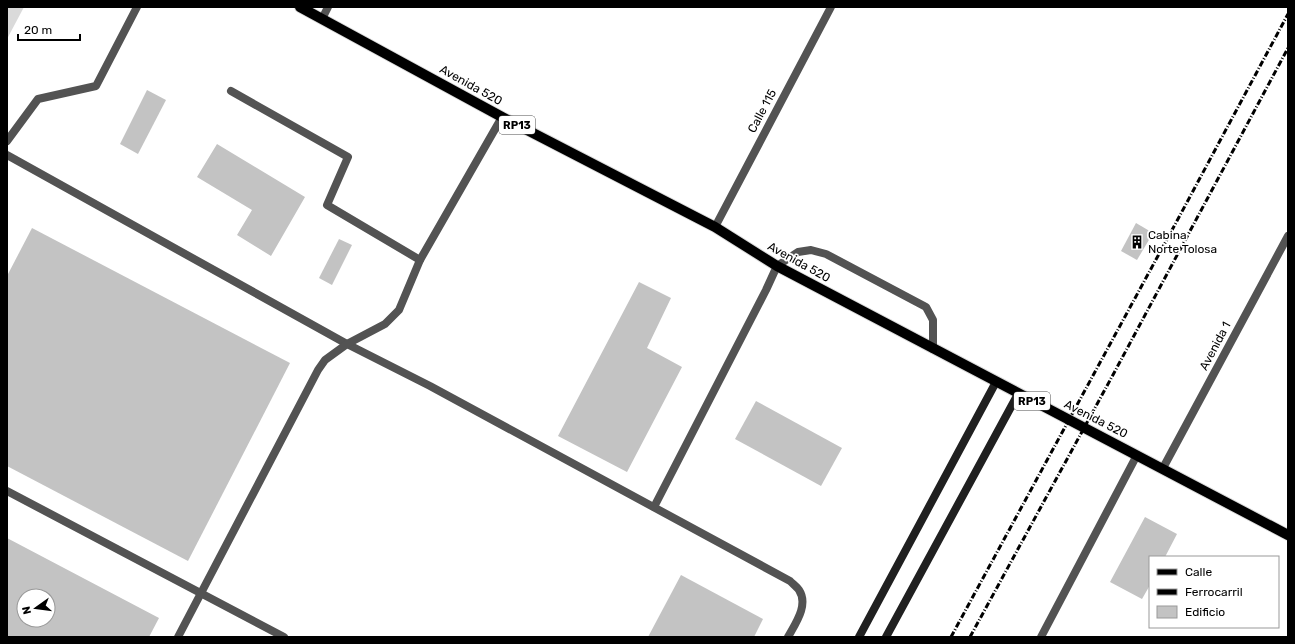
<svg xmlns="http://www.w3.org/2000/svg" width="1295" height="644" font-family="Rubik,sans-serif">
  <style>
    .green { fill: #dadada }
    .building { fill: #c3c3c3; fill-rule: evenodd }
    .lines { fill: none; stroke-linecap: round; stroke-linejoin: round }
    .primary-casing { stroke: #dbdbdb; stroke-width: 12 }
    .lane { stroke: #535353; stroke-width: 8 }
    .street { stroke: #535353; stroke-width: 8 }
    .secondary { stroke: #202020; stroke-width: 8 }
    .primary { stroke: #000; stroke-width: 10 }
    .rail { stroke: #000; stroke-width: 3; stroke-dasharray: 6 2 1 2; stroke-linecap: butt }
    .labels { text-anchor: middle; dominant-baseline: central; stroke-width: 3.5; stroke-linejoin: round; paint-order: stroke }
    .shield { fill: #fff; stroke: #4c4c4c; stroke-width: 1 }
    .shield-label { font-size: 11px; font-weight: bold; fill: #000 }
    .street-label { font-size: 12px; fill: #000; stroke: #fff }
    .poi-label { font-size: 12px; fill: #000; stroke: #fff; text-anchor: start }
  </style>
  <rect width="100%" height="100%" fill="#fff"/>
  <polygon class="green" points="7,7 24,7 7,39"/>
  <g class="building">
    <polygon points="147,90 166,100 138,154 120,144"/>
    <polygon points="217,144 305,197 271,256 237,235 252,210 197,177"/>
    <polygon points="1136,223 1153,233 1137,260 1121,251"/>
    <polygon points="32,228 290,363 188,561 7,466 7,276"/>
    <polygon points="339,239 352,245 332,285 319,278"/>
    <polygon points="639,282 671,298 647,348 682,367 627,472 558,436"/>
    <polygon points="756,401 842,448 821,486 735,439"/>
    <polygon points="1145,517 1177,534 1165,557 1150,557 1150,585 1142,599 1110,582"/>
    <path d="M7 538 159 618 149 637H7ZM24 596H48V620H24Z"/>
    <polygon points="681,575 763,619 754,637 648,637"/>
  </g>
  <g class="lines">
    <g class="primary-casing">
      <polyline id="primary" points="300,7 502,117 715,227 777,266 1288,535"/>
    </g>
    <g class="lane">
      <polyline points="231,91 348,157 327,205 420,260"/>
      <polyline points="7,141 38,99 96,86 137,7"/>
      <path d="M7 155 347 344 430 386 790 581C793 584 797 587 799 590 809 605 795 624 788 637"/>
      <polyline points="7,491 284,637"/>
      <polyline points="654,507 766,290 777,266 798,252 811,250 826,254 926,307 933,320 933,349"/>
      <polyline points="178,637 318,370 325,360 347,344 385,324 399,310 420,260 502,117"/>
    </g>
    <g class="street">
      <polyline points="322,19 328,7"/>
      <polyline points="715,227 831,7"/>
      <polyline points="1163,468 1288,236"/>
      <polyline points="1041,637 1137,455"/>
    </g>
    <g class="secondary">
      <polyline points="859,637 996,382"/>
      <polyline points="886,637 1018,394"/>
    </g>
    <use href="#primary" class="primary"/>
    <g class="rail">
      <polyline points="951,637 1178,219 1288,14"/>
      <polyline points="970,637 1114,373 1288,48"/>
    </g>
  </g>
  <defs>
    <g id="building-bare" transform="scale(1.08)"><path d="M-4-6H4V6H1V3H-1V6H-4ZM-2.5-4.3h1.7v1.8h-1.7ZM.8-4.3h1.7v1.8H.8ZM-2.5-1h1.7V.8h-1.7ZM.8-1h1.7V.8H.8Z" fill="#000" stroke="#fff" stroke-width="2.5" paint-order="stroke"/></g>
  </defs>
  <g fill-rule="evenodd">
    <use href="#building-bare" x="1137" y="242"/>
  </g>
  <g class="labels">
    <g class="shield">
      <rect x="499" y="116" width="36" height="18" rx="3"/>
      <rect x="1014" y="392" width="36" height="18" rx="3"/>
    </g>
    <g class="shield-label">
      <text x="517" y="125">RP13</text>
      <text x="1032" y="401">RP13</text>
    </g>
    <g class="street-label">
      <text transform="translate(471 85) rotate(29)">Avenida 520</text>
      <text transform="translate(762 111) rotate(-62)">Calle 115</text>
      <text transform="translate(799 262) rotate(29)">Avenida 520</text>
      <text transform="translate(1215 346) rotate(-62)">Avenida 1</text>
      <text transform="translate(1096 419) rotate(27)">Avenida 520</text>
    </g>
    <g class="poi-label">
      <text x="1148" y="235">Cabina<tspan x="1148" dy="14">Norte Tolosa</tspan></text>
    </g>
  </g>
  <rect width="1295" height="644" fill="none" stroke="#000000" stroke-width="16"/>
  <rect x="1149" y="556" width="130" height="72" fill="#ffffff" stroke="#999999"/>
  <rect x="1157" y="569" width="20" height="6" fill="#000000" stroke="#999999"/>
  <text x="1185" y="576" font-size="12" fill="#000000">Calle</text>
  <rect x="1157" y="589" width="20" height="6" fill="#000000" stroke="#999999"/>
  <text x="1185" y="596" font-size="12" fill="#000000">Ferrocarril</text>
  <rect x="1157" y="606" width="20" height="12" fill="#c3c3c3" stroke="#999999"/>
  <text x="1185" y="616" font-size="12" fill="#000000">Edificio</text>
  <g transform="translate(36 608) rotate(256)"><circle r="19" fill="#ffffff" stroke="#999999"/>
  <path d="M0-3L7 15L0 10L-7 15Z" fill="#000000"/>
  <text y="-6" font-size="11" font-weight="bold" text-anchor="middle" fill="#000000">N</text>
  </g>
  <path d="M18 34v6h62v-6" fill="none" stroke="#000000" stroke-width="2"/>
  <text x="24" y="34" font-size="12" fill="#000000" stroke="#ffffff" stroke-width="3" paint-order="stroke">20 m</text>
</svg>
